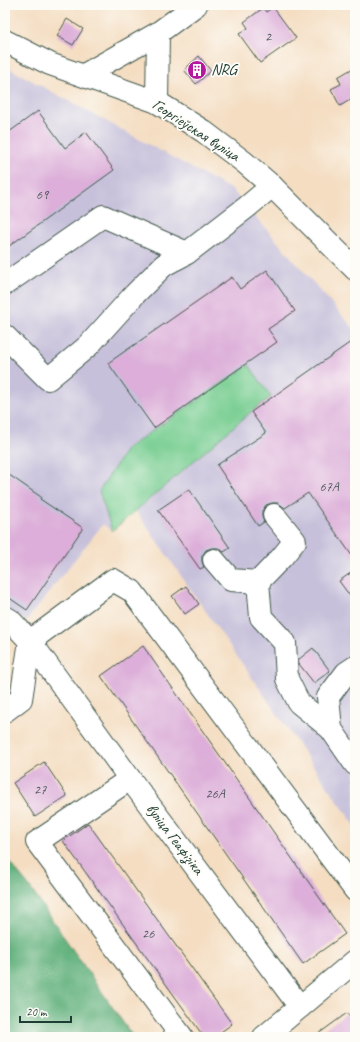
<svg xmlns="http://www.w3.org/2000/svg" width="360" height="1042" font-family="Caveat,sans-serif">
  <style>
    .industrial { fill: #c6c0da }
    .green { fill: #77cd91; stroke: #4b8562 }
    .forest { fill: #61b07b; stroke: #407658 }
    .building { fill: #dcaed9 }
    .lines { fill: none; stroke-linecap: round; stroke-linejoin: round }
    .minor-casing { stroke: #3f5549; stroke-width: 24 }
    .minor { stroke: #fff; stroke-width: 22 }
    .labels { text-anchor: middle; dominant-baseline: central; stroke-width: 3.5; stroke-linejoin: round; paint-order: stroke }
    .number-label { font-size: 14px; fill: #4e595d }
    .poi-label { font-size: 16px; fill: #1f3d34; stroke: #fdfcf7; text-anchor: start }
    .street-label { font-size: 16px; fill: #1f3d34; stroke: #fdfcf7 }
  </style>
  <rect width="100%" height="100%" fill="#fdfcf7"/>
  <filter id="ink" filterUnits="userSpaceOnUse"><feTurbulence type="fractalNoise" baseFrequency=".025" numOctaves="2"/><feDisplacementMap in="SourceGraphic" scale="8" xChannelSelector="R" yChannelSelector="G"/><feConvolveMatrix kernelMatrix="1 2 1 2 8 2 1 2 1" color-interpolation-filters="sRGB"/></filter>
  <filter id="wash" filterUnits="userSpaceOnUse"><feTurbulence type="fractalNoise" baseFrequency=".012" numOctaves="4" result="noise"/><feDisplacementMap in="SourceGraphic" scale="16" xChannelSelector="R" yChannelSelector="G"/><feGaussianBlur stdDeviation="0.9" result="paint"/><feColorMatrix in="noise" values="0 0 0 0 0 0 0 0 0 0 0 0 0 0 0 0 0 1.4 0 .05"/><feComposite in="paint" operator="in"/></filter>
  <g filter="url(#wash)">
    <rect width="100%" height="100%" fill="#f4ddc1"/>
    <polygon class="industrial" points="5,66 232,190 355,330 355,826 136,511 112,531 103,524 26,621 5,609"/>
    <polygon class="green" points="249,365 271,397 251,412 112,531 99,491 127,448"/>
    <polygon class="forest" points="5,857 28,885 131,1034 138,1037 5,1037"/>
    <g id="blocks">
      <g class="building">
        <polygon points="273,7 296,38 260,63 239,34 248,28 244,22 263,8 266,12"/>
        <polygon points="67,19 83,29 73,45 57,36"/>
        <polygon points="199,56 211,71 196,84 184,70"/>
        <polygon points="355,67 355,108 350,100 340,106 331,89 341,84 338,77"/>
        <polygon points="38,111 65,148 86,132 114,170 5,249 5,135"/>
        <polygon points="267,270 295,311 268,329 277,342 154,428 108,363 232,277 240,289"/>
        <polygon points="355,339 355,560 308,493 285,508 278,503 272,503 266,505 262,511 262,517 264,522 258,526 217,465 266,433 251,412"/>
        <polygon points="5,472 41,497 40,499 83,528 27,610 5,595"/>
        <polygon points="189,489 230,548 224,552 218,548 212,548 206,550 202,556 202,562 204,567 200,569 158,510"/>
        <polygon points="355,570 355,603 339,581"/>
        <polygon points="186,586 199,604 185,614 172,596"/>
        <polygon points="143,646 345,934 303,964 101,676"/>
        <polygon points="313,648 330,671 314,683 299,664 298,660"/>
        <polygon points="44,762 67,796 35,817 13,783"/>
        <polygon points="88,823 232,1024 214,1037 204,1037 63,841"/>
        <polygon points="347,1013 355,1023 355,1037 314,1037"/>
      </g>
    </g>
  </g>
  <g filter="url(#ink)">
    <use href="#blocks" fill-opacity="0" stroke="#3f5549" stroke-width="1"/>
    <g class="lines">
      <g class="minor-casing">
        <g id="minor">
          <polyline points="5,41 50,64 157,102 203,131 244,162 272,186 355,269"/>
          <polyline points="84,75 158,33 196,5"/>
          <polyline points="157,102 158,33"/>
          <polyline points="5,284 103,216 187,253"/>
          <polyline points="5,336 48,379 88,346 135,294 164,265 187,253 247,207 272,186"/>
          <polyline points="274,515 295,541 282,557 258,582 261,617 285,643 287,679 299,703 331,729"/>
          <polyline points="214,560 231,580 258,582"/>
          <polyline points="5,617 10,620 30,641 130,779 300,1007 355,961"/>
          <polyline points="355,667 346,673 328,697 331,729 355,764"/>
          <polyline points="5,711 21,699 30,641 113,580 132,591 355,890"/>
          <polyline points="130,779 37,842 182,1037"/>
          <polyline points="264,1037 300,1007"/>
        </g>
      </g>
      <use href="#minor" class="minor"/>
    </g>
  </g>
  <defs>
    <g id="building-disc" transform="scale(1)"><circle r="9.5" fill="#b5179e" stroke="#fdfcf7"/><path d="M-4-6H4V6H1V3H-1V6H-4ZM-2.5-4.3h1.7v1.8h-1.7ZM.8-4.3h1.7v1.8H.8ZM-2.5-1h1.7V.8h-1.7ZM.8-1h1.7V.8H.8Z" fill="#fff"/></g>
  </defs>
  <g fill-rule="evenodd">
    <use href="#building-disc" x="197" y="70"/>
  </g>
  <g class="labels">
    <g class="number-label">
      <text x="268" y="36">2</text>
      <text x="42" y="194">69</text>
      <text x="329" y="486">67А</text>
      <text x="40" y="789">27</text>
      <text x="215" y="793">26А</text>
      <text x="148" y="933">26</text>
    </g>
    <g class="poi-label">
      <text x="211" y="70">NRG</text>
    </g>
    <g class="street-label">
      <text transform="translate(196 130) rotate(33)">Георгіеўская вуліца</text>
      <text transform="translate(175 839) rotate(53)">вуліца Геафізіка</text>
    </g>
  </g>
  <rect width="360" height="1042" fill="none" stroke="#fdfcf7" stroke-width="20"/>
  <path d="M20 1016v6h51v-6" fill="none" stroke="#1f3d34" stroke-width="2"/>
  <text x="26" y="1016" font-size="12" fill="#1f3d34" stroke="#fdfcf7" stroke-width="3" paint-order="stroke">20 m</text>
</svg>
